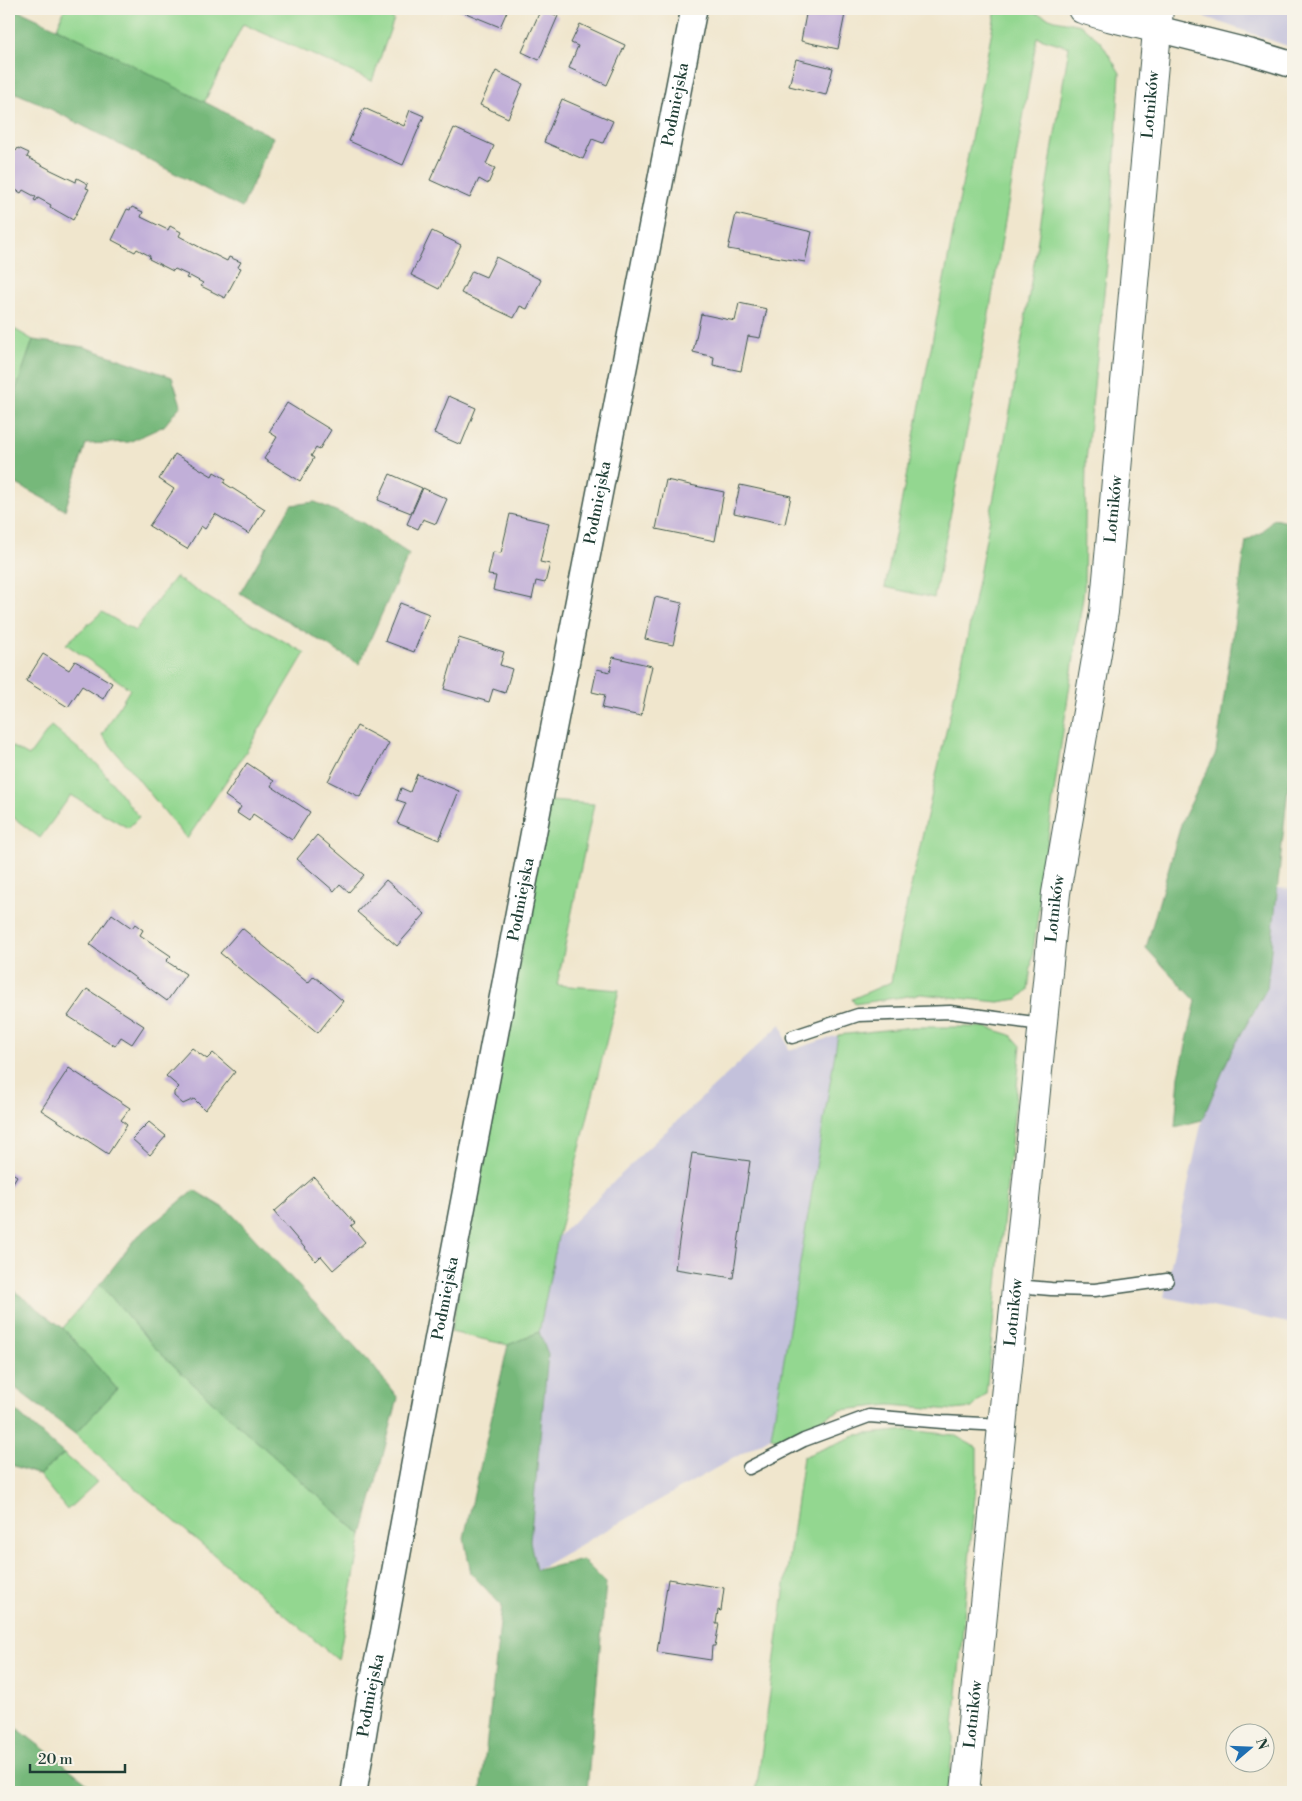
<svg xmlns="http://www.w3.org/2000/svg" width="1302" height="1801" font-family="'Libre Bodoni',serif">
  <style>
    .industrial { fill: #c3c1db }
    .green { fill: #93d790; stroke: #598a62 }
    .forest { fill: #76b87a; stroke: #4a7a57 }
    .building { fill: #c1afd8 }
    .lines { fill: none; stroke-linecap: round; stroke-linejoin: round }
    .lane-casing { stroke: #3e564b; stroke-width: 15 }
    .street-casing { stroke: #3e564b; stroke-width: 28 }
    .secondary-casing { stroke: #3e564b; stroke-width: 30 }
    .lane { stroke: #fff; stroke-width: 12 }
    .street { stroke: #fff; stroke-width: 25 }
    .secondary { stroke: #fff; stroke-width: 28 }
    .labels { text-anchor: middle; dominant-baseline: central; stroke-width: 4.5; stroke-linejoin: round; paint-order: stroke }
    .street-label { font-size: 16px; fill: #1f3d34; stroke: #f7f3e8 }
  </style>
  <rect width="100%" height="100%" fill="#f7f3e8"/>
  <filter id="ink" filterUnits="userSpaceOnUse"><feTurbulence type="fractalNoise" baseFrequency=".02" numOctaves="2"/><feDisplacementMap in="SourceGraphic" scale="10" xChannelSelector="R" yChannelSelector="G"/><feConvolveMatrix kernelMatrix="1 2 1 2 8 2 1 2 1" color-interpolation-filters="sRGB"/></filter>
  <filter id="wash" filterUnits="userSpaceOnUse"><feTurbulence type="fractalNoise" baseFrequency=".0096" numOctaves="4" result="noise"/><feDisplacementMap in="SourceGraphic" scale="20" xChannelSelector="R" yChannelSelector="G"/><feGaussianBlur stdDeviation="1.12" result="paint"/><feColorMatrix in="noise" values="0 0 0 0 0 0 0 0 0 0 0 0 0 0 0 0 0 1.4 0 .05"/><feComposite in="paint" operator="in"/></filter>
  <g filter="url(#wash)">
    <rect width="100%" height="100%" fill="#f0e6cd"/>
    <g class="industrial">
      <polygon points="1185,9 1293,9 1293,48 1185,10"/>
      <polygon points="1278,888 1293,889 1293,1324 1164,1297 1202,1120 1231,1052 1267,988"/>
      <polygon points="781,1024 789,1051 838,1035 771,1437 536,1570 530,1541 548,1354 539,1332 558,1237 648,1148"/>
    </g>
    <g class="green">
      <polygon points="64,9 372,9 394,19 372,81 243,24 204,103 99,48 57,28"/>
      <polygon points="996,9 1025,9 1055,20 1081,25 1101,42 1120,73 1110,237 1086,461 1084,590 1055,785 1028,990 1018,999 998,1002 921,994 855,1004 852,999 891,982 899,939 967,639 1011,406 1069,47 1037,37 981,360 934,598 885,587"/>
      <polygon points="9,326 33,340 9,410"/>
      <polygon points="175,577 230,611 305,653 247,750 187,839 102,735 130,689 66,644 102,612 135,631"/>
      <polygon points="51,726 98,765 139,817 128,828 71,795 40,838 9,814 9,745 29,756"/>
      <polygon points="549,801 594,804 557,985 619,990 558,1237 539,1332 508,1345 451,1332"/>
      <polygon points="913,1027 985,1027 1011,1035 1021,1046 986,1394 972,1408 954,1410 890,1405 841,1410 777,1440 771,1437 838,1035"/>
      <polygon points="100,1284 156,1349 216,1405 362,1535 338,1660 119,1474 75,1434 117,1389 63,1328"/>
      <polygon points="908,1430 954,1435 977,1448 977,1474 948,1792 756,1792 803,1457 857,1435"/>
      <polygon points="64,1454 97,1482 67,1510 39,1475"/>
    </g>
    <g class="forest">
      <polygon points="9,9 14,9 24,13 99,48 273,137 242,208 37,102 9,90"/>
      <polygon points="33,340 84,347 172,377 181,405 164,426 129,442 86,444 65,510 9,480 9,410"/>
      <polygon points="315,502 363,523 409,554 359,664 240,593 291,505"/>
      <polygon points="1273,519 1293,523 1293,740 1267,988 1231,1052 1202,1120 1175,1127 1179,1076 1196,1001 1146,948 1182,821 1216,753 1246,541 1262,532"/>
      <polygon points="194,1190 230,1212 373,1366 398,1398 362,1535 216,1405 156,1349 100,1284 138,1236"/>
      <polygon points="9,1287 63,1328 117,1389 75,1434 9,1383"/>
      <polygon points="539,1332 548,1354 530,1541 536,1570 583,1560 606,1583 587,1790 586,1792 481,1792 502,1606 471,1573 464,1538 508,1345"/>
      <polygon points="9,1405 64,1454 39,1475 9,1464"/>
      <polygon points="9,1722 99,1792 9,1792"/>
    </g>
    <g id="blocks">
      <g class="building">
        <polygon points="456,9 508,9 500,27"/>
        <polygon points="541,9 558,16 539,60 522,52"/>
        <polygon points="807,9 846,9 838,49 801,41"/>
        <polygon points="580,24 625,45 607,85 569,68 578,46 571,43"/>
        <polygon points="796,59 833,68 826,95 789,86"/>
        <polygon points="496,71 523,84 508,118 480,105"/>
        <polygon points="562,99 613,121 603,143 592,139 583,159 544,142"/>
        <polygon points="364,108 404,126 410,110 424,116 403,165 349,141"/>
        <polygon points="454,128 494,146 486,164 495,168 488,184 479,179 470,198 430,180"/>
        <polygon points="9,147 16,151 18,148 29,153 27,157 51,170 76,182 77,178 88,184 86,188 89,189 73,220 50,207 51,205 38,198 36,201 34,200 36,197 23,190 21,193 9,186"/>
        <polygon points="132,207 143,212 141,217 168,230 170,226 181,232 179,236 203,249 227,261 229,257 241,262 238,267 241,268 225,298 201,286 203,283 190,276 189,279 186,278 188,275 175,269 173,271 149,259 150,256 137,249 135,252 112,240 127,209 130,210"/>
        <polygon points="736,214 812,232 805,262 728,249"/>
        <polygon points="432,231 461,245 439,289 411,275"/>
        <polygon points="496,257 541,280 527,309 520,306 514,318 461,293 472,271 486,277"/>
        <polygon points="739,303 767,309 760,338 748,336 741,371 713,365 714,357 693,352 701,314 735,321"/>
        <polygon points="449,396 476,408 461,445 434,433"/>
        <polygon points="287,403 331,430 319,450 316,448 311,456 314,458 300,481 264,459 277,437 269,432"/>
        <polygon points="175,454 212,476 214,472 226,479 224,483 265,509 249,534 215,514 205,529 201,526 187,549 149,526 174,489 159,479"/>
        <polygon points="390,474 422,488 411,513 378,500"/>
        <polygon points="666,480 724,492 715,541 656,529"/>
        <polygon points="740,485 791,496 785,524 734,513"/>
        <polygon points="423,488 447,499 436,524 423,519 418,529 407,524"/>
        <polygon points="510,514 549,523 540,562 550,564 545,583 536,581 532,599 493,590 496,576 488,575 493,552 501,553"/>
        <polygon points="655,597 682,603 673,645 645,639"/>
        <polygon points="400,603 429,614 414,652 385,641"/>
        <polygon points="459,638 504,652 500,665 512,669 505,693 493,689 489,702 444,689"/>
        <polygon points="43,654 69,670 75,661 112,683 103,699 82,686 68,707 26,681"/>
        <polygon points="613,657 652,666 641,716 602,708 605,695 592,692 597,669 610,672"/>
        <polygon points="357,726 389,743 360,797 328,781"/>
        <polygon points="247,763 274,781 271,786 310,812 292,840 253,814 249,821 237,813 241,807 225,796"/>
        <polygon points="417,774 459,791 439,840 397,823 406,803 397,800 401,788 410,792"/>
        <polygon points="317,835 364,875 349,892 340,884 334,891 297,859"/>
        <polygon points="386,880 425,914 397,946 357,912"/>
        <polygon points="112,914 132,928 135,924 143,930 140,935 171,956 166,961 186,974 167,1001 90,945"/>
        <polygon points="242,928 308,983 314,976 343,1001 318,1033 220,953"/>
        <polygon points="87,989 144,1026 132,1044 121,1037 115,1046 68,1016"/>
        <polygon points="192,1048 207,1059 213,1053 235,1072 205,1110 194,1099 183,1104 174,1096 174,1092 179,1087 166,1076"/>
        <polygon points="69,1068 130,1108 121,1120 127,1125 108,1154 41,1110"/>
        <polygon points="149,1122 166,1136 150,1155 132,1139"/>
        <polygon points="692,1153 750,1161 733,1278 675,1269"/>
        <polygon points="9,1171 17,1176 9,1189"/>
        <polygon points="314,1177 355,1223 351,1226 365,1242 333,1270 321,1256 316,1261 274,1212"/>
        <polygon points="668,1579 724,1588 721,1611 718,1610 716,1624 719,1624 715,1646 712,1646 711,1660 657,1652"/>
      </g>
    </g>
  </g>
  <g filter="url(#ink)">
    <use href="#blocks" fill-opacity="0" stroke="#3e564b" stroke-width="1"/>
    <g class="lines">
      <g class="lane-casing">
        <g id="lane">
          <polyline points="792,1037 858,1015 950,1012 1042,1024"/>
          <polyline points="1016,1286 1051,1289 1095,1290 1167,1280"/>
          <polyline points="749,1468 804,1440 869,1416 943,1422 1002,1425"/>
        </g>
      </g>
      <g class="street-casing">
        <g id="street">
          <polyline points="1158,29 1250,52 1293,65"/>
          <path id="s1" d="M354 1792 369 1700 383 1635 424 1410 547 762 694 9"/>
        </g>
      </g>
      <g class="secondary-casing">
        <g id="secondary">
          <polyline points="1082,9 1108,17 1158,29"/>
          <path id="s2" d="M965 1792 1056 893 1104 612 1159 9"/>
        </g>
      </g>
      <use href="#lane" class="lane"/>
      <use href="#street" class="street"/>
      <use href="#secondary" class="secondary"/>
    </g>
  </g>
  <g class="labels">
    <g class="street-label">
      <text stroke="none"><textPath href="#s1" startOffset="1718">Podmiejska</textPath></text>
      <text stroke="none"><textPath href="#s2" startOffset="1698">Lotników</textPath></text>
      <text stroke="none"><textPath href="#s1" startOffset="1312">Podmiejska</textPath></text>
      <text stroke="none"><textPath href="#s2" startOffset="1292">Lotników</textPath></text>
      <text stroke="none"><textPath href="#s1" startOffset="908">Podmiejska</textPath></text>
      <text stroke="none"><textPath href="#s2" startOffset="888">Lotników</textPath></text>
      <text stroke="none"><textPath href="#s1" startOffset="502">Podmiejska</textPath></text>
      <text stroke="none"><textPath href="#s2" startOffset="482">Lotników</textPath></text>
      <text stroke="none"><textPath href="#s1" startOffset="98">Podmiejska</textPath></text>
      <text stroke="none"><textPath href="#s2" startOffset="78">Lotników</textPath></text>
    </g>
  </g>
  <rect width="1302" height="1801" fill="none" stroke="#f7f3e8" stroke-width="30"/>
  <g transform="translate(1250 1748) rotate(71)"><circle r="24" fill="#f7f3e8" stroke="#a1aaa0"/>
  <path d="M0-4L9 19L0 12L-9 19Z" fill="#1f6fb2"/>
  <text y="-8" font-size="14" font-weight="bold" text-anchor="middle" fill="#1f3d34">N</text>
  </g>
  <path d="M30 1764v8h95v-8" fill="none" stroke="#1f3d34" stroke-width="2.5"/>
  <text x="38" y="1764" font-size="15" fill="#1f3d34" stroke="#f7f3e8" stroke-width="4" paint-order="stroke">20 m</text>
</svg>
